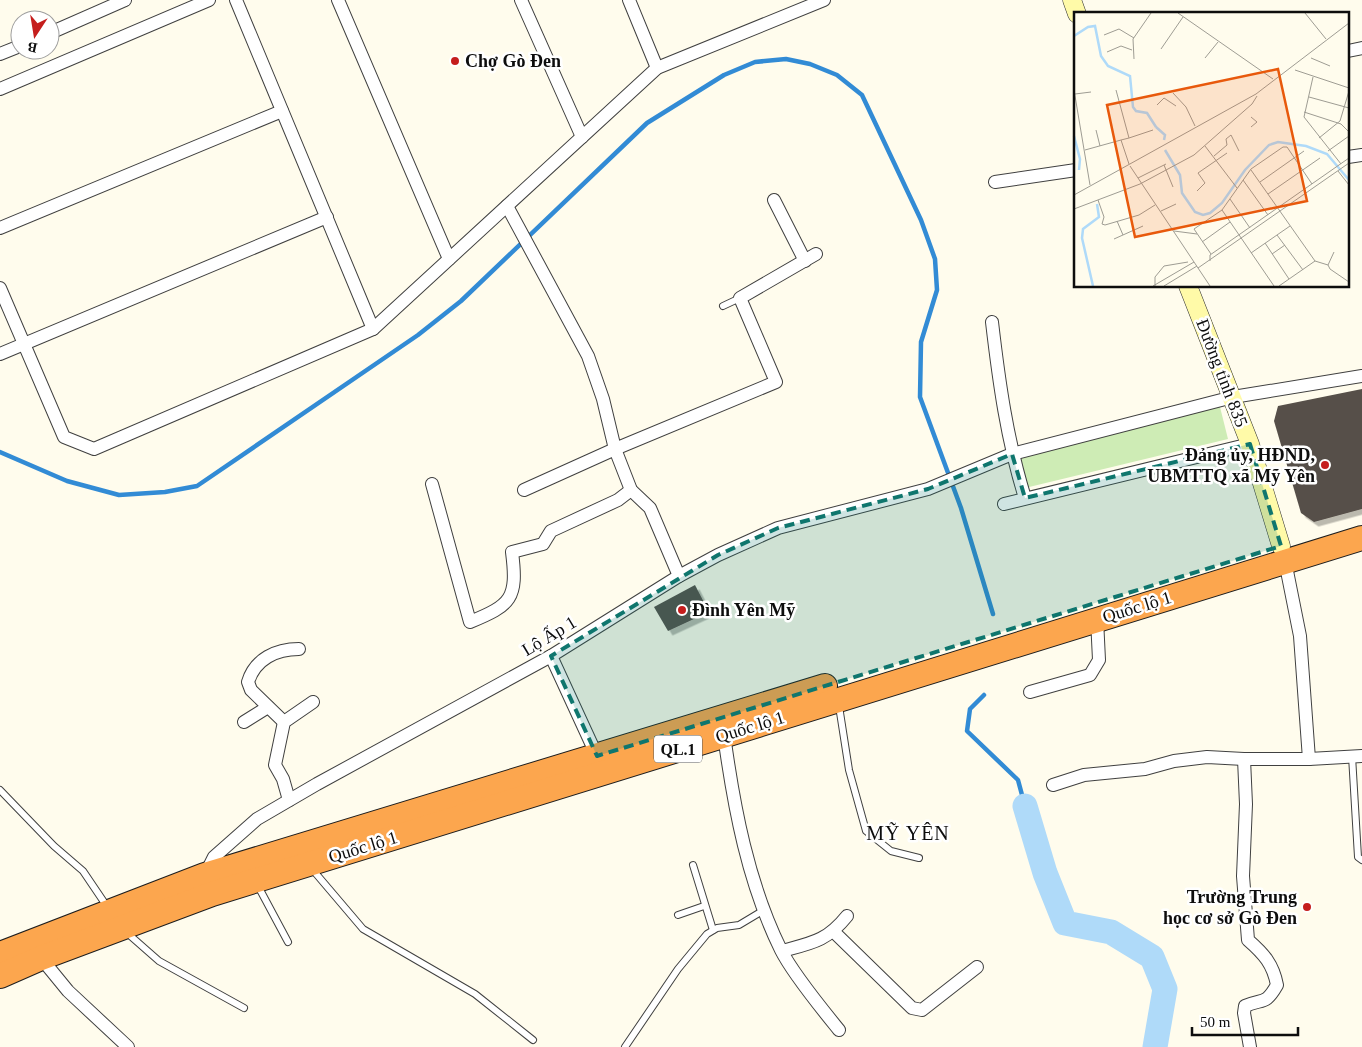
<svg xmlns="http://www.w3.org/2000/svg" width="1362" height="1047" font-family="'Times New Roman',serif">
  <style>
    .green { fill: #ceecb5 }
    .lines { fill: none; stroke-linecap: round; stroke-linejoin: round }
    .stream { stroke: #328bd5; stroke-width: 4.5 }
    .river { stroke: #afdaf9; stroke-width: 25 }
    .building { fill: #564f49; filter: url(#shadow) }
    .lane-casing { stroke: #404040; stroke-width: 8 }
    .street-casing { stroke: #404040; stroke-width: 14 }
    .secondary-casing { stroke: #2f2f2f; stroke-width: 19 }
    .highway-casing { stroke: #1e1e1e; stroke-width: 26 }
    .lane { stroke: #fff; stroke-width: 6 }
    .street { stroke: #fff; stroke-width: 12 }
    .secondary { stroke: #fffaa8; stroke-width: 18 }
    .highway { stroke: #fca64e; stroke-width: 24 }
    .marked { fill: #0f766e; fill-opacity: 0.2; stroke: #0f766e; stroke-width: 4; stroke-dasharray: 10 6; stroke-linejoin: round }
    .poi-dot { fill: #c51e1d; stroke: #fff; stroke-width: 2 }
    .labels { text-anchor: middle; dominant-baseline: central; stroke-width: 5; stroke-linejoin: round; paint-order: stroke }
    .shield { fill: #fff; stroke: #565656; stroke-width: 1 }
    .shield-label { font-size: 16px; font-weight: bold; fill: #0d0d0d }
    .poi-label { font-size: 18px; font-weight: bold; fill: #0d0d0d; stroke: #fff; text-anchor: start }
    .street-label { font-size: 18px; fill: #0d0d0d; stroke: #fff }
    .quarter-label { font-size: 20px; letter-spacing: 1px; fill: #0d0d0d; stroke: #fff }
    .inset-river { fill: none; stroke: #afdaf9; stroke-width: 2.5 }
    .inset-road { fill: none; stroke: #9e9c93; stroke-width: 1 }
    .view { fill: #e8590c; fill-opacity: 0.15; stroke: #e8590c; stroke-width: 2.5 }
    .inset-edge { fill: none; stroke: #0d0d0d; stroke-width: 2.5 }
  </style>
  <defs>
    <filter id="shadow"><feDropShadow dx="4.5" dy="4.5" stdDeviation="0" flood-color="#0004"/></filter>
  </defs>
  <rect width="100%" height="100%" fill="#fffced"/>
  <polygon class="green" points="1216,405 1220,407 1228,439 1025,488 1018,455"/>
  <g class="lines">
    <g class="stream">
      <polyline points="0,452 67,481 119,495 165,492 197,486 418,335 461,301 647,123 724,75 755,62 786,59 810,64 837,75 862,95 921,220 935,259 937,290 921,342 920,397 961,508 993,614"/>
      <polyline points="984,695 970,709 967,731 1018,780 1025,806"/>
    </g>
    <polyline class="river" points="1025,806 1045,873 1065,923 1111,932 1152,957 1165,989 1155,1047"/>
  </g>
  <g class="building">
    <polygon points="1362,389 1362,509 1314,522 1301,513 1274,421 1278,406"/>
    <polygon points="695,585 709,612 668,631 654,607"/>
  </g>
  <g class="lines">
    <g class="lane-casing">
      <g id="lane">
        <polyline points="723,306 740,298"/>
        <polyline points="839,706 849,770 866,831 891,851 919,858"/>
        <polyline points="1352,756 1358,857 1362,860"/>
        <polyline points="0,790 54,846 83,871 108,908"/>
        <polyline points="693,865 713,930"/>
        <polyline points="312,869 363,929 475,994 533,1040"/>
        <polyline points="258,886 288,942"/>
        <polyline points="678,915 704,906"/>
        <polyline points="126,932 159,961 244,1008"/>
        <polyline points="625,1047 678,969 707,934 717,928 739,925 764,910"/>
      </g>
    </g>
    <g class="street-casing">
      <g id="street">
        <polyline points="236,0 373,329"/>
        <polyline points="338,0 449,259"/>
        <polyline points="521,0 582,137"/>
        <polyline points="629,0 657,68"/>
        <polyline points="50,33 125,0"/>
        <polyline points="1348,51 1362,48"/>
        <polyline points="0,54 20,46"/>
        <polyline points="0,89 209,0"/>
        <polyline points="1348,157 1362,155"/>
        <polyline points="995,182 1076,170"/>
        <polyline points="774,200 805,261"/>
        <polyline points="507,206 588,356 603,399 615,449 631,490 650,508 679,576"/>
        <polyline points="0,228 282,111"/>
        <polyline points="0,288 64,437 94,449 373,329 657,68 824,0"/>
        <path d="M992 322C999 382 1007 440 1025 498"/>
        <polyline points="0,354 327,217"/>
        <path d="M432 484 470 622C511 605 518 599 512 552L543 544 551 531 618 500 631 490"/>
        <polyline points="524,490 615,449 776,382 740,298 816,254"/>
        <polyline points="1004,504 1250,444"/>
        <polyline points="551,656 597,756"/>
        <polyline points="1030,692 1090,675 1099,660 1097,619"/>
        <polyline points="244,722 268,707"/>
        <path d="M284 722 251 690 248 682C255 659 276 649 299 649"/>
        <path d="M724 735C734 808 748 883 781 950 793 974 822 1009 839 1030"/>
        <polyline points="1309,759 1362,756"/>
        <polyline points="1053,785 1084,775 1145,769 1174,761 1207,757 1244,759"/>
        <polyline points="289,800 283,779 275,765 284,722 313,702"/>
        <polyline points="205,875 214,857 257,819 317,784 551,656 679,576 718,555 778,528 928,489 1012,454 1233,397 1362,376"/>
        <polyline points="834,932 912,1008 922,1010 977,967"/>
        <path d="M782 951C812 943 827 941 847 916"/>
        <polyline points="41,958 68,991 128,1047"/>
        <path d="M1250 1047 1244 1013 1245 1006C1263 998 1265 1006 1277 985 1273 964 1264 954 1248 940L1243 876 1246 804 1244 759H1309L1300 636 1285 561"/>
      </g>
    </g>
    <g class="secondary-casing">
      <g id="secondary">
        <polyline points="1072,0 1077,14"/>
        <polyline points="1188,286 1250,444 1281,546"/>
      </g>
    </g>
    <g class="highway-casing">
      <g id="highway">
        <polyline points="0,954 205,875 825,686"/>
        <polyline points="0,976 41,958 212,894 1362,538"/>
      </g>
    </g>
    <use href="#lane" class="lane"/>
    <use href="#street" class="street"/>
    <use href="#secondary" class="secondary"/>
    <use href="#highway" class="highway"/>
  </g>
  <path class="marked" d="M1250 444 1281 546 597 756 551 656 718 555 778 528 928 489 1012 454 1025 498Z"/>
  <g class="poi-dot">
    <circle cx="455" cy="61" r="5"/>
    <circle cx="1325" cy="465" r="5"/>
    <circle cx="682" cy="610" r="5"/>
    <circle cx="1307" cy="907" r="5"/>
  </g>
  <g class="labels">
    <rect class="shield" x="654" y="735.5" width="48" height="27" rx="4"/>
    <g class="shield-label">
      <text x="678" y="749">QL.1</text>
    </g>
    <g class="poi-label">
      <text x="465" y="61">Chợ Gò Đen</text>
      <text x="1315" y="455" text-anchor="end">Đảng ủy, HĐND,<tspan x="1315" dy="21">UBMTTQ xã Mỹ Yên</tspan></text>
      <text x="692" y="610">Đình Yên Mỹ</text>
      <text x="1297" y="897" text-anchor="end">Trường Trung<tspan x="1297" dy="21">học cơ sở Gò Đen</tspan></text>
    </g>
    <g class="street-label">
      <text transform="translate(1222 373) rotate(69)">Đường tỉnh 835</text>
      <text transform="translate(1137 607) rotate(-17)">Quốc lộ 1</text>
      <text transform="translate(549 636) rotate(-31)">Lộ Ấp 1</text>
      <text transform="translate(750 727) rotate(-17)">Quốc lộ 1</text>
      <text transform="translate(363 847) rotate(-17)">Quốc lộ 1</text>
    </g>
    <g class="quarter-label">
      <text x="908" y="833">MỸ YÊN</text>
    </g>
  </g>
  <g transform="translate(1074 12)">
    <rect width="275" height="275" fill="#fffced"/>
    <path class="inset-river" d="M0 24 14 15 21 14 27 44 34 54 56 64 59 95 62 99 73 101 82 115M82 115 91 123 90 128M0 124 6 147 5 158M91 138 106 163 108 181 121 200 129 203 136 201 148 191 171 158 195 133 204 130 232 134 253 142 275 168M19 274 8 226 9 217 25 205 23 192"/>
    <path class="inset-road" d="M104 1 199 67M231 1 252 27M30 23 45 17 60 26M87 37 109 5M33 40 47 34 58 38M131 46 144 30M237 46 256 54M60 47 59 27 77 1M221 58 275 76M239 65 230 105 267 152M0 78 16 173M42 78 55 126 47 128 55 152M99 81 112 95 121 114M1 82 17 80M235 85 275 96M83 93 90 86 102 94M230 100 267 112 275 120M177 105 183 110 177 115M22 118 26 134M55 126 79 118M245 126 266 109 275 79M131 134 163 176M11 138 47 128M254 139 275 124M140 144 153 133 152 127 157 123 165 139M90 153 99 175M56 154 136 274M177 158 241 249 205 274M264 159 275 173M64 166 92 152M169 168 194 203M186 170 230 139M123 179 131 171 124 161 153 141M194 182 246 146M0 183 182 82 275 11M156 187 176 216M24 188 30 205 28 212 31 213 65 203 81 193M0 197 66 172 120 143 178 92 183 84M148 198 200 274M87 199 102 192M43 209 49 223M100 219 123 222M203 223 229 258M40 227 69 214M128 230 156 210M191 231 215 267M177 241 216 214M137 242 120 217 148 198 177 157 209 135H213L238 172M198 242 211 233M136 249V243L275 146M241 249 254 253 260 240M254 253 256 257 275 270M124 256 275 151M79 274 120 250M81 274V265L90 254 114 250M90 274 123 254"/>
    <path class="view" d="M204 57 233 189 61 225 33 93Z"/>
    <rect width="275" height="275" class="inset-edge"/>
  </g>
  <g transform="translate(35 35) rotate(192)"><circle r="24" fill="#ffffff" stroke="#9e9e9e"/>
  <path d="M0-4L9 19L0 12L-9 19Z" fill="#c51e1d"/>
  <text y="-8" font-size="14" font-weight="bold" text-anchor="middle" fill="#0d0d0d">B</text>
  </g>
  <path d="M1192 1027v8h106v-8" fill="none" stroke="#0d0d0d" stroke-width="2.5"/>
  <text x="1200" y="1027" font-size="15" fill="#0d0d0d" stroke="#ffffff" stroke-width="4" paint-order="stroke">50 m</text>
</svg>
